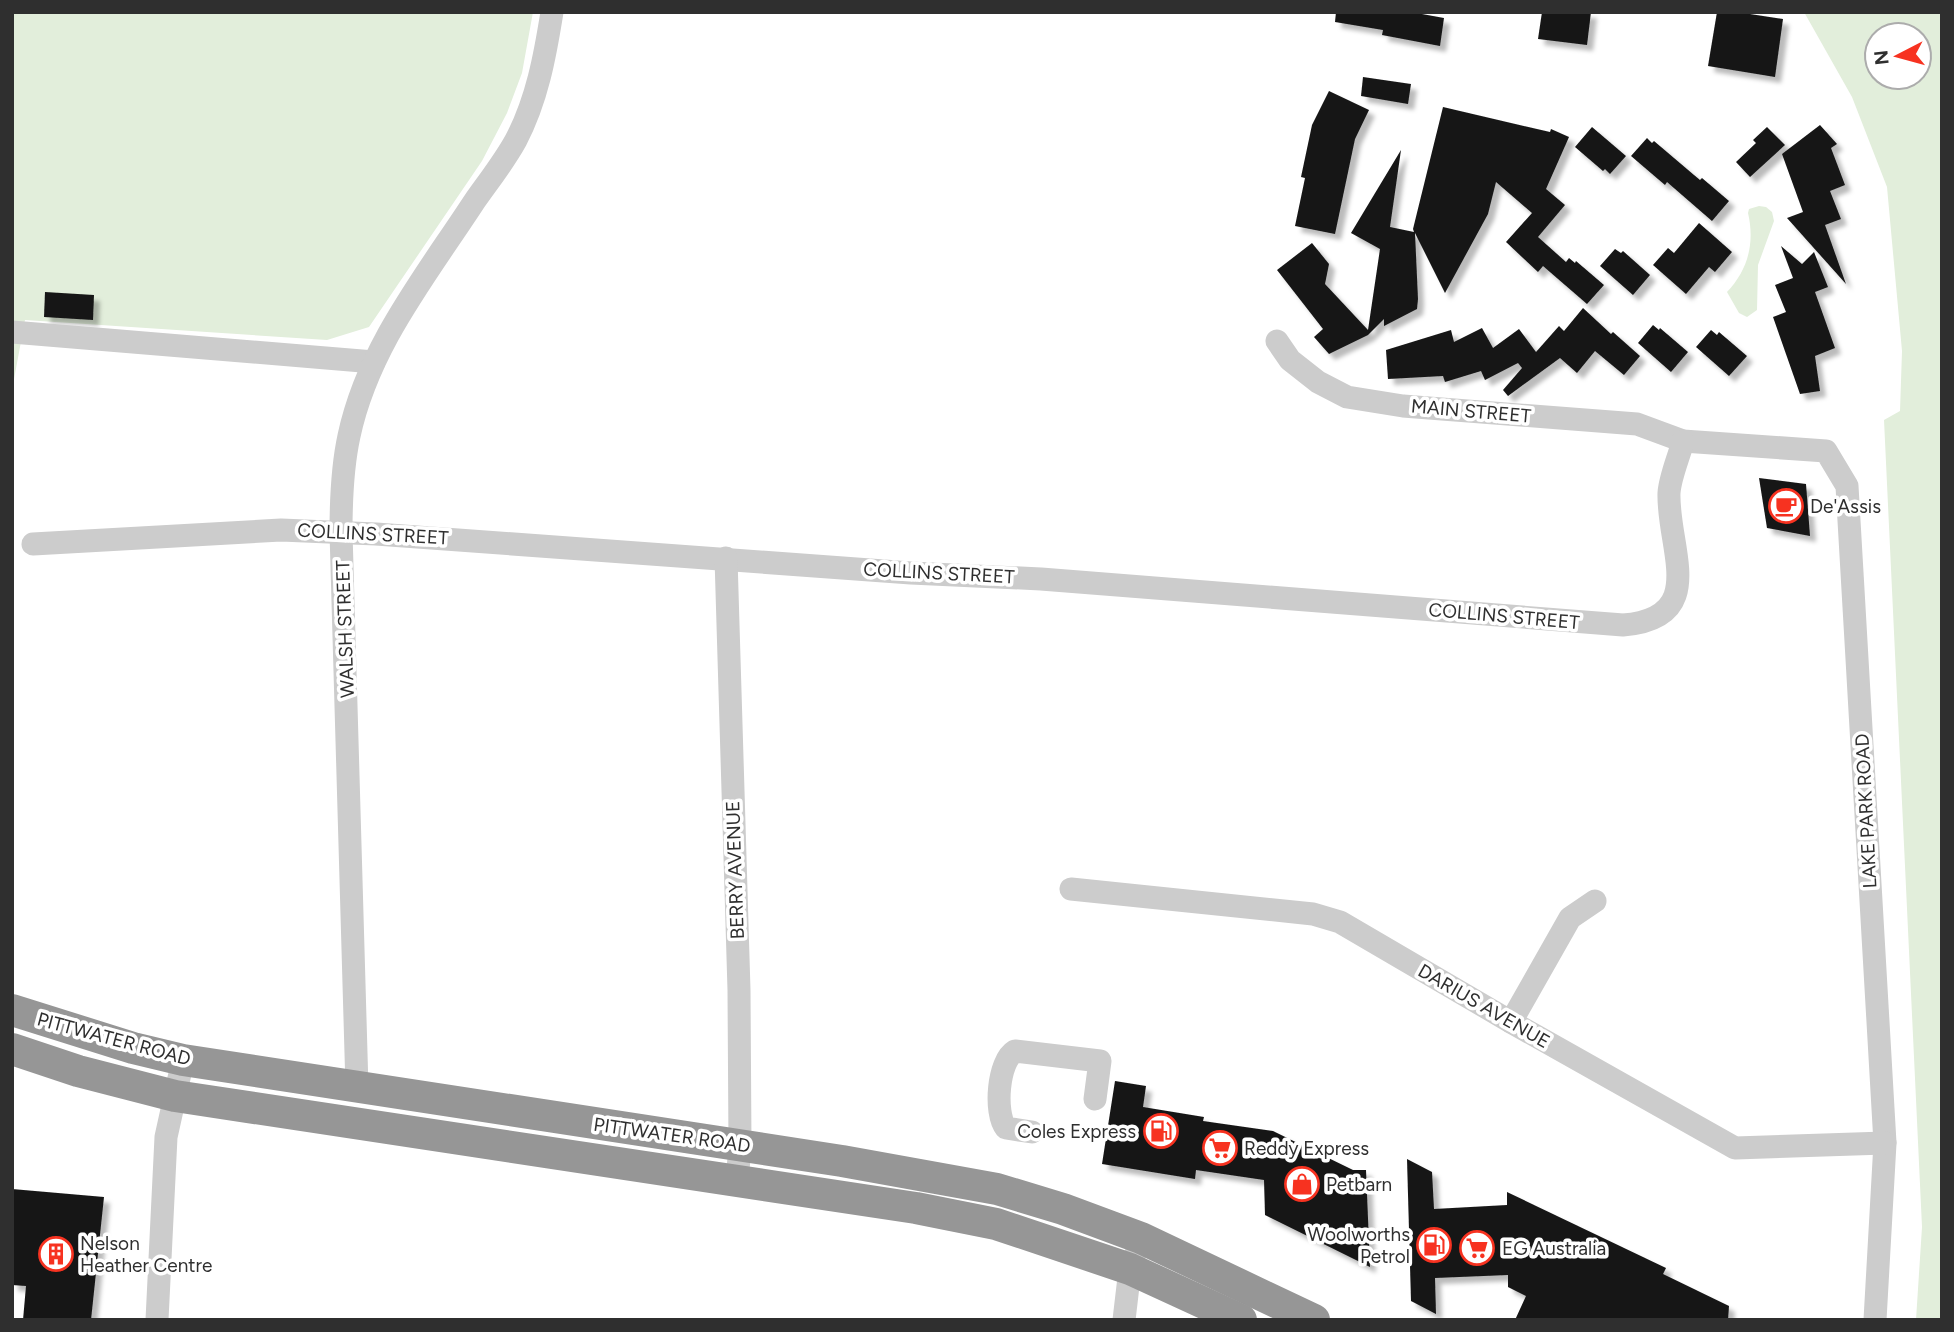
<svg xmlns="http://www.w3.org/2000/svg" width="1954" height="1332" font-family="Figtree,sans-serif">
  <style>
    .green { fill: #e2eedb; fill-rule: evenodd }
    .building { fill: #161616; filter: url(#shadow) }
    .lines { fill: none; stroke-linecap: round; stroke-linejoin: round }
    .minor { stroke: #ccc; stroke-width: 23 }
    .highway { stroke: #969696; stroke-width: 32 }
    .labels { text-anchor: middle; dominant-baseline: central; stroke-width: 7; stroke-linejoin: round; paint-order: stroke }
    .street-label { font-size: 19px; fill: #2f2f2f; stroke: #fff }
    .poi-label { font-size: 19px; fill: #2f2f2f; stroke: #fff; text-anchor: start }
  </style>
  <defs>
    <filter id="shadow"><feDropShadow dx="6" dy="6" stdDeviation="2" flood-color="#0004"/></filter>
  </defs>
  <rect width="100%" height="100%" fill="#fff"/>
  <g class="green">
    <polygon points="12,12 533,12 522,73 507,113 482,161 369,327 327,340 25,320 12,390"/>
    <path d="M1804 12H1942V1320H1916L1922 1227 1884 420 1900 411 1902 351 1887 187 1852 97ZM1877 35H1919V77H1877Z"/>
    <path d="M1759 206 1766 207 1772 212 1774 221 1758 265 1757 310 1747 317 1739 313 1727 292C1748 270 1755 243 1748 213L1749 209Z"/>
  </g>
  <g class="building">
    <polygon points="1336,12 1411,12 1444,18 1440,46 1382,35 1383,30 1335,22"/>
    <polygon points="1542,12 1591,12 1587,45 1538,39"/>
    <polygon points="1717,12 1737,12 1783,19 1775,77 1708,66"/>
    <polygon points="1363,77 1411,84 1408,104 1361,96"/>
    <polygon points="1329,91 1369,110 1355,139 1335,234 1295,226 1305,178 1301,177 1312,125"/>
    <polygon points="1443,107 1550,132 1551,129 1569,137 1546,189 1565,205 1538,237 1566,262 1569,258 1575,263 1576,261 1604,285 1587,304 1543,266 1538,272 1506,242 1532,213 1496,182 1488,214 1445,293 1415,233 1418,299 1417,309 1384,326 1384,319 1368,335 1329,354 1314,337 1323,329 1277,270 1312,243 1329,264 1325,284 1368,330 1380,249 1351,233 1401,150 1390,227 1414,232 1413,229"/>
    <polygon points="1820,125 1837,144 1831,148 1845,185 1830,191 1841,219 1825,225 1846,284 1787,218 1803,212 1782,154"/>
    <polygon points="1592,127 1626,156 1610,174 1605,169 1603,171 1575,147"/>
    <polygon points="1767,127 1785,145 1750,177 1736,162 1756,143 1753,140"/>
    <polygon points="1647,138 1652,143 1654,141 1694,175 1700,180 1702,178 1729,201 1712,221 1667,182 1665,185 1631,156"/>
    <polygon points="1699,223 1732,252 1715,272 1709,267 1686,294 1653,265 1668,248 1674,253"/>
    <polygon points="1781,246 1802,264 1814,252 1828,287 1815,292 1835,348 1815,356 1820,391 1800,394 1773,317 1786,312 1775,285 1793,278"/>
    <polygon points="1615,249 1621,253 1623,251 1650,275 1633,295 1600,266"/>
    <polygon points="45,292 94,295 93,320 44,317"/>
    <polygon points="1583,308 1611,334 1613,332 1640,356 1624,375 1595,351 1577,373 1560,358 1508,396 1503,390 1522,368 1518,363 1485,380 1481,371 1445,382 1443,376 1388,379 1386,350 1451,330 1454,342 1482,328 1493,348 1519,329 1536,352 1559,326 1564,331"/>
    <polygon points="1653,325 1659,330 1660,328 1688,352 1671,372 1638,343"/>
    <polygon points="1711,330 1717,335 1719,332 1747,356 1729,376 1696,347"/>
    <polygon points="1759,478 1806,484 1810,536 1767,528"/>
    <polygon points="1115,1081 1146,1086 1143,1107 1204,1117 1203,1121 1273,1131 1353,1170 1366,1170 1370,1267 1265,1215 1264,1180 1196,1170 1195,1179 1102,1164"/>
    <polygon points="1407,1159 1432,1172 1434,1209 1507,1205 1507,1192 1666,1268 1663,1274 1729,1306 1728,1320 1515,1320 1526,1296 1508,1287 1508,1275 1435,1278 1436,1314 1411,1301"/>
    <polygon points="12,1189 104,1197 91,1320 23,1320 26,1286 12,1285"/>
  </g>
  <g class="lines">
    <g class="minor">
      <polyline points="12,332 374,362"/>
      <polyline points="1277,341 1290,360 1318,382 1347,397 1403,406 1637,424 1683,441 1826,451 1847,486 1885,1143 1875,1320"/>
      <path d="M33 544 281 530 376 534 911 573 1041 579 1623 625C1710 618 1667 548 1669 493 1670 477 1679 457 1683 441"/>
      <polyline points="726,558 739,990 740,1145 737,1183"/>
      <polyline points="1071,889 1313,914 1340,922 1511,1022 1735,1148 1885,1143"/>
      <polyline points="1511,1022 1570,918 1595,901"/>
      <path d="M357 1088 341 532C341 500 342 468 349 436 368 347 425 277 474 202 488 182 504 162 516 140 537 100 545 56 552 12"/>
      <path d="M1032 1132 1006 1128C994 1113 998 1061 1015 1051L1100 1061 1095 1099"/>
      <polyline points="157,1320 166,1137 183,1060"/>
      <polyline points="1124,1320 1130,1269 1134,1257"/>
    </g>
    <g class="highway">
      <polyline points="12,1010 133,1048 183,1060 842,1161 997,1189 1063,1209 1141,1238 1314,1320"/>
      <polyline points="12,1049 78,1071 175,1096 916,1208 996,1224 1130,1269 1241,1320"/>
    </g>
  </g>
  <defs>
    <g id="cafe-ring" transform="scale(1.75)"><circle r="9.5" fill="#fff" stroke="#f73220" stroke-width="1.5"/><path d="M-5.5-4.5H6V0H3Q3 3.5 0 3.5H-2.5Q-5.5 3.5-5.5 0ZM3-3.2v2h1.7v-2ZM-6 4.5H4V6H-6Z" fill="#f73220"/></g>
    <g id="fuel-ring" transform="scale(1.75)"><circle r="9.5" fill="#fff" stroke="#f73220" stroke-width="1.5"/><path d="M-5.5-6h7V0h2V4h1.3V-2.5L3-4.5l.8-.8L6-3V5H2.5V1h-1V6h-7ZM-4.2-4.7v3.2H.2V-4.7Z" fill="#f73220"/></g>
    <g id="supermarket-ring" transform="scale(1.75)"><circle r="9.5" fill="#fff" stroke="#f73220" stroke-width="1.5"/><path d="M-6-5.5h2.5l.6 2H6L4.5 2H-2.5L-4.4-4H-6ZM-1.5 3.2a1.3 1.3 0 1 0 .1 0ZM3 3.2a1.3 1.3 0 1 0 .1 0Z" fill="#f73220"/></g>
    <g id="shop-ring" transform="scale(1.75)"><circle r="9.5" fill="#fff" stroke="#f73220" stroke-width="1.5"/><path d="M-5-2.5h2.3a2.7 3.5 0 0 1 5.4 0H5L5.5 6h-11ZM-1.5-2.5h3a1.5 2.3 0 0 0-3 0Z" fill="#f73220"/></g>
    <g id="building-ring" transform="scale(1.75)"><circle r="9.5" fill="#fff" stroke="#f73220" stroke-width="1.5"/><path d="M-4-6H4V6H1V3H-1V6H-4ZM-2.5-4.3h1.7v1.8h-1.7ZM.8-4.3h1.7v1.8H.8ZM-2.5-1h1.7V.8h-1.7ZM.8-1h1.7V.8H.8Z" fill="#f73220"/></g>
  </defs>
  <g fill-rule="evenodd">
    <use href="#cafe-ring" x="1786" y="506"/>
    <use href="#fuel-ring" x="1161" y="1131"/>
    <use href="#supermarket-ring" x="1220" y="1148"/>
    <use href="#shop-ring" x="1302" y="1184"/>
    <use href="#fuel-ring" x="1434" y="1245"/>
    <use href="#supermarket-ring" x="1477" y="1248"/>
    <use href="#building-ring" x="56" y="1254"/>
  </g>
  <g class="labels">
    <g class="street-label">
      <text transform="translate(1471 411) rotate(5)">MAIN STREET</text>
      <text transform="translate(373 534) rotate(3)">COLLINS STREET</text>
      <text transform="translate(939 573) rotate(3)">COLLINS STREET</text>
      <text transform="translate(1504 616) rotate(5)">COLLINS STREET</text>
      <text transform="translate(345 629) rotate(-92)">WALSH STREET</text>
      <text transform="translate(1866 811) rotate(-93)">LAKE PARK ROAD</text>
      <text transform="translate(735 870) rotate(-92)">BERRY AVENUE</text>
      <text transform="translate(1484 1006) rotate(30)">DARIUS AVENUE</text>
      <text transform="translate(114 1039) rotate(15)">PITTWATER ROAD</text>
      <text transform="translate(672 1135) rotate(8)">PITTWATER ROAD</text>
    </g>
    <g class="poi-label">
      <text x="1810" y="506">De'Assis</text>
      <text x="1136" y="1131" text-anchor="end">Coles Express</text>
      <text x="1244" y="1148">Reddy Express</text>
      <text x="1326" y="1184">Petbarn</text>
      <text x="1410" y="1234" text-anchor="end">Woolworths<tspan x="1410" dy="22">Petrol</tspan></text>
      <text x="80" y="1243">Nelson<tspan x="80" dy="22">Heather Centre</tspan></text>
      <text x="1502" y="1248">EG Australia</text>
    </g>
  </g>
  <rect width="1954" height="1332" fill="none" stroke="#2f2f2f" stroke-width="28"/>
  <g transform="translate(1898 56) rotate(264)"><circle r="33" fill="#ffffff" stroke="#acacac" stroke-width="2"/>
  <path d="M0-5L12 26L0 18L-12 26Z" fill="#f73220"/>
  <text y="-10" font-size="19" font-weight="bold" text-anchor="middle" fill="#2f2f2f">N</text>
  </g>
</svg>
